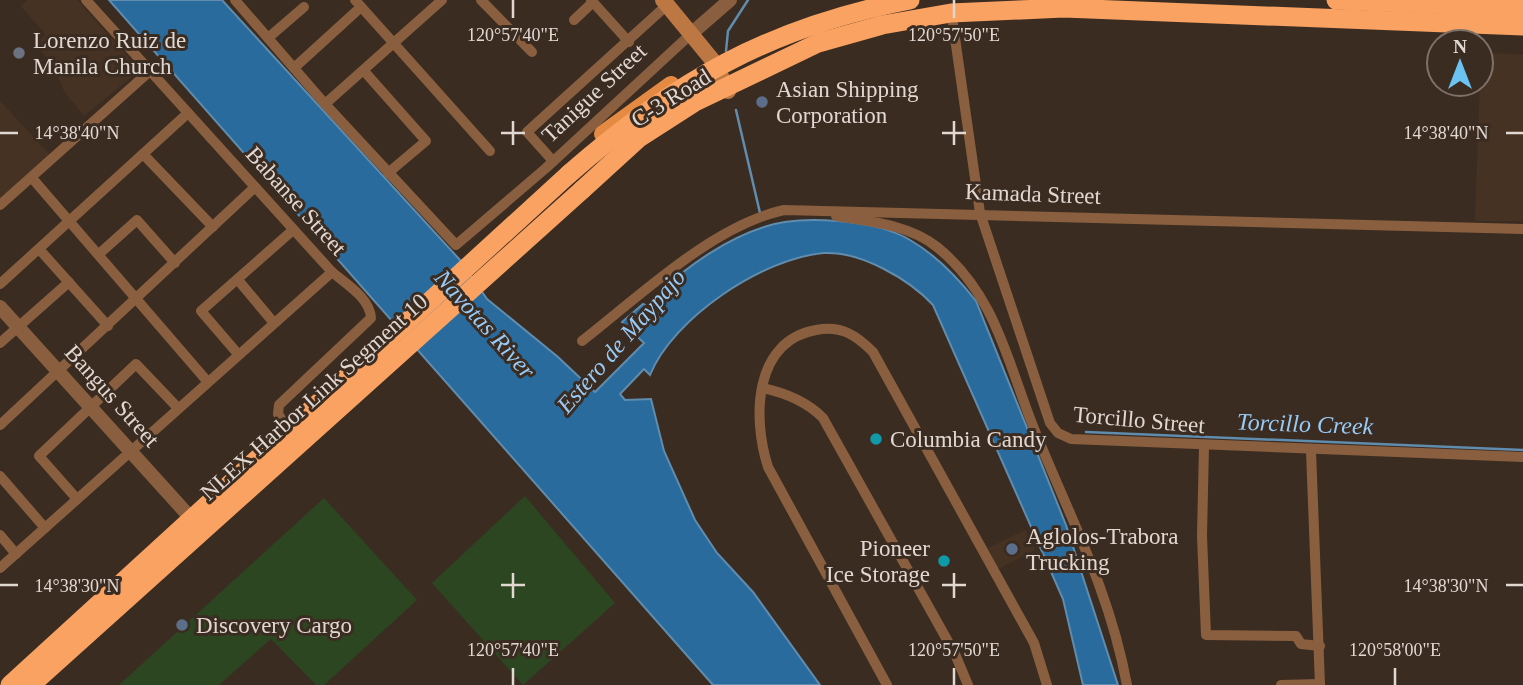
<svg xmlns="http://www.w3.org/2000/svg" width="1523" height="685" font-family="'Times New Roman',serif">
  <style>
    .built { fill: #463223 }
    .green { fill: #2c4621 }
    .water { fill: #296b9d; stroke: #608cad; stroke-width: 2 }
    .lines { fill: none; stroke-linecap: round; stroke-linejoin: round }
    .stream { stroke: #608cad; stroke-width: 2.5 }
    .minor { stroke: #8a5f3f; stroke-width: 10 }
    .tertiary { stroke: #8a5f3f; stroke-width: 14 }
    .secondary { stroke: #bd7742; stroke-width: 16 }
    .primary { stroke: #e48a42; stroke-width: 18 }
    .motorway { stroke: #f9a261; stroke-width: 19 }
    .motorway-bridge { stroke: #f9a261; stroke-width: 19 }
    .ticks { fill: none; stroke: #e1d8d1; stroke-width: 2.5 }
    .worship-dot { fill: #6b7280; stroke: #3b2c22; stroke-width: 2.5 }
    .service-dot { fill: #5c6f8a; stroke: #3b2c22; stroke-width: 2.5 }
    .culture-dot { fill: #0f9aa8; stroke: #3b2c22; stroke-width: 2.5 }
    .labels { text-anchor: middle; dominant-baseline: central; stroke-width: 6; stroke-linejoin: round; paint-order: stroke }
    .poi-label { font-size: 23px; fill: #e1d8d1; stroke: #3b2c22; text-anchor: start }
    .street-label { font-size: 23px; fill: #e1d8d1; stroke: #3b2c22 }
    .water-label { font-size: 24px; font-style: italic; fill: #98caf5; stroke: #3b2c22 }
    .ticks-label { font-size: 18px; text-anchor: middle; fill: #e1d8d1; stroke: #3b2c22; stroke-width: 6; stroke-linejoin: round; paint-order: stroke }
  </style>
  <rect width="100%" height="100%" fill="#3b2c22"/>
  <g class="built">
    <polygon points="28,0 77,0 140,70 84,116 64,91 53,65 35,44 46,35 21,6"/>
    <polygon points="1481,52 1523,55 1523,221 1475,221"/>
    <polygon points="0,101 50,155 0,199"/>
    <polygon points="1025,530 1035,550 998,569 988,548"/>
  </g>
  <g class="green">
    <polygon points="525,496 615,603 523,685 432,583"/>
    <polygon points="324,498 417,600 324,685 316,685 271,639 219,685 119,685"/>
  </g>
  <path class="water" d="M109 0H222L460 260 487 299 558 357 595 392 644 343 622 322 643 304 655 309 667 300 661 291C690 264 727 239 764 227 801 214 877 220 910 240 936 255 958 278 976 301L1066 525 1118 685H1083L1063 599 933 305C909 279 860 251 824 253 763 258 673 318 650 375L644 369 620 394 625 400 651 399 664 451 695 520 717 553 753 592 820 685H713Z"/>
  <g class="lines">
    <g class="stream">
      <polyline points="726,51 728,31 748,0"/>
      <polyline points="736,110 760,213"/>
      <polyline points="1086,432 1523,450"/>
    </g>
    <g class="minor">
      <path d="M86 0 332 272C346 284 370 298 371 318L279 405 278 414 286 426"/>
      <polyline points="235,0 325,104 456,245 546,168 692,33"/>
      <polyline points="355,0 490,151"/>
      <polyline points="481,0 532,52"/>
      <polyline points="591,0 629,42"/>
      <polyline points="952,17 980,213 1050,423 1058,433 1071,439 1523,457"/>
      <polyline points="574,20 593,2"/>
      <polyline points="268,38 304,7"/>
      <polyline points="294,68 361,7"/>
      <polyline points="364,71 426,141 388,173"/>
      <polyline points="325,104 442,0"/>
      <polyline points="143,154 213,227"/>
      <polyline points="553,161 527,132 667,5"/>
      <polyline points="32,178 207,381"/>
      <polyline points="0,205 150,71"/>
      <path d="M836 216C869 221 910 225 937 247 995 294 1007 360 1033 426 1069 516 1109 588 1127 685"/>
      <polyline points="39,249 108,326"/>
      <polyline points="99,254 137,220 175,263"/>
      <polyline points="238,280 274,323"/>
      <polyline points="0,284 188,113"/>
      <path d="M582 341C640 296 712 226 784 210L1523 229"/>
      <polyline points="0,343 69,282"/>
      <polyline points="238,354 201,311 293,230"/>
      <path d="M762 388C786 393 806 401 823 418L955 654 968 685"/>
      <polyline points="0,425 255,187"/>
      <polyline points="1204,446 1202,536 1206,635 1296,636 1301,644 1320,646"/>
      <polyline points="1311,451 1320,685"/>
      <polyline points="0,476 45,528"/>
      <polyline points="77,499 39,456 136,364 177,407"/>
      <polyline points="0,535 16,554"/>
      <polyline points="0,568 332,272"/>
      <path d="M887 685 768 467C752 417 754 341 816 330 841 325 856 335 873 352L1034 643 1047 685"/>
      <polyline points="1281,685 1320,684"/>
    </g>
    <g class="tertiary">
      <polyline points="692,33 730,0"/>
      <polyline points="0,307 189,516"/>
    </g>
    <polyline class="secondary" points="663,0 714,62 728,91"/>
    <polyline class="primary" points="603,134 671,85"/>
    <g class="motorway">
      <polyline points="1336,0 1523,8"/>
      <polyline points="10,685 569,174"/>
      <polyline points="31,685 582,190"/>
    </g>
    <g class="motorway-bridge">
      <path d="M569 174C675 81 770 27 910 0"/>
      <polyline points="582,190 639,138 695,102 818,43 882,25 951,13 1064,8 1523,26"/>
    </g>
  </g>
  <path class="ticks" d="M513 0V18M954 0V18M513 121V145M954 121V145M0 133H18M501 133H525M942 133H966M1506 133H1523M513 573V598M954 573V598M0 585H18M501 585H525M942 585H966M1506 585H1523M513 668V685M954 668V685M1395 668V685"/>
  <circle class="worship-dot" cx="19" cy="53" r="7"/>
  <g class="service-dot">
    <circle cx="762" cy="102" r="7"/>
    <circle cx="1012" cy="549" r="7"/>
    <circle cx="182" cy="625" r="7"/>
  </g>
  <g class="culture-dot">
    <circle cx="876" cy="439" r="7"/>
    <circle cx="944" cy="561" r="7"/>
  </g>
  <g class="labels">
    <g class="poi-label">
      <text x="33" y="40">Lorenzo Ruiz de<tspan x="33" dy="26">Manila Church</tspan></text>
      <text x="776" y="89">Asian Shipping<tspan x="776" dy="26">Corporation</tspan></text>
      <text x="890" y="439">Columbia Candy</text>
      <text x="1026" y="536">Aglolos-Trabora<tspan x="1026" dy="26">Trucking</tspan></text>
      <text x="930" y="548" text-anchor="end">Pioneer<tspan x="930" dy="26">Ice Storage</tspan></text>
      <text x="196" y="625">Discovery Cargo</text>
    </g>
    <g class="street-label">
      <text transform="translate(594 93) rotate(-43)">Tanigue Street</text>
      <text transform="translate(671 98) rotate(-32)">C-3 Road</text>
      <text transform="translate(1033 194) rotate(2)">Kamada Street</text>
      <text transform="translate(296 201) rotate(48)">Babanse Street</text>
      <text transform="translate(112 396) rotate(48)">Bangus Street</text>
      <text transform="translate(314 397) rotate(-42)">NLEX Harbor Link Segment 10</text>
      <text transform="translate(1139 420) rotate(5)">Torcillo Street</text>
    </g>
    <g class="water-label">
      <text transform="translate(485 324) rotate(48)">Navotas River</text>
      <text transform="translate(621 341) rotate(-49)">Estero de Maypajo</text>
      <text transform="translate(1305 424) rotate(2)">Torcillo Creek</text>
    </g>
  </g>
  <g class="ticks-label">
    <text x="513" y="41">120°57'40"E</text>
    <text x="954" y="41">120°57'50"E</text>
    <text x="77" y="139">14°38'40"N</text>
    <text x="1446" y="139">14°38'40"N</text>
    <text x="77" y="592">14°38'30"N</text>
    <text x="1446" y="592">14°38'30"N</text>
    <text x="513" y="656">120°57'40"E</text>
    <text x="954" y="656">120°57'50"E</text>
    <text x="1395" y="656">120°58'00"E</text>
  </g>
  <g transform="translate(1460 63)"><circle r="33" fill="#3b2c22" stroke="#7d7168" stroke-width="2"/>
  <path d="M0-5L12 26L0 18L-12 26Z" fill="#6bc3f2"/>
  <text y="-10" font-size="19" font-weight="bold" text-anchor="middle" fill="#e1d8d1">N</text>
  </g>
</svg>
